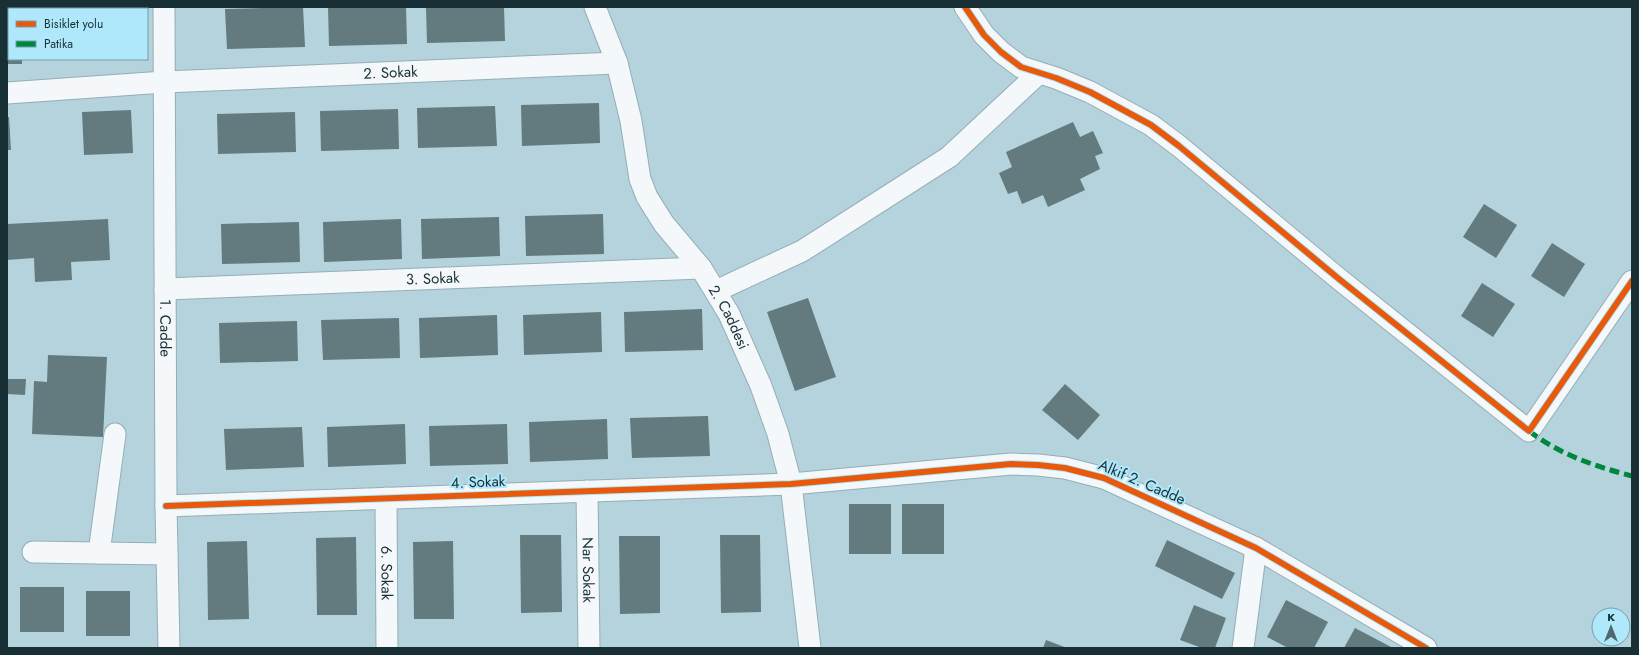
<svg xmlns="http://www.w3.org/2000/svg" width="1639" height="655" font-family="Jost,sans-serif">
  <style>
    .building { fill: #637a7e }
    .lines { fill: none; stroke-linecap: round; stroke-linejoin: round }
    .street-casing { stroke: #95aeb6; stroke-width: 23 }
    .street { stroke: #f4f8fa; stroke-width: 21 }
    .quiet { stroke: #00873e; stroke-width: 5; stroke-dasharray: 10 5; stroke-linecap: butt }
    .cycleway-casing { stroke: #afe8fb; stroke-width: 8 }
    .cycleway { stroke: #e8590c; stroke-width: 6 }
    .labels { text-anchor: middle; dominant-baseline: central; stroke-width: 4; stroke-linejoin: round; paint-order: stroke }
    .street-label { font-size: 15px; fill: #182f36; stroke: #afe8fb }
  </style>
  <rect width="100%" height="100%" fill="#b4d3dc"/>
  <g class="building">
    <polygon points="303,7 305,47 227,49 225,9"/>
    <polygon points="328,7 406,7 407,44 329,46"/>
    <polygon points="426,7 504,7 505,41 427,43"/>
    <polygon points="7,13 9,13 9,59 22,59 22,64 7,64"/>
    <polygon points="599,103 600,143 522,146 521,105"/>
    <polygon points="495,106 497,146 418,148 417,108"/>
    <polygon points="398,109 399,149 321,151 320,111"/>
    <polygon points="131,110 133,153 84,155 82,112"/>
    <polygon points="295,112 296,152 218,154 217,114"/>
    <polygon points="7,117 9,117 11,150 7,150"/>
    <polygon points="1073,122 1080,137 1093,131 1103,153 1095,156 1100,169 1080,179 1085,190 1048,207 1043,195 1022,204 1017,191 1008,194 999,173 1012,167 1006,152"/>
    <polygon points="1484,204 1517,225 1496,258 1463,237"/>
    <polygon points="603,214 604,254 526,256 525,216"/>
    <polygon points="499,217 500,256 422,259 421,219"/>
    <polygon points="108,219 110,260 71,262 72,280 35,282 34,258 7,260 7,224"/>
    <polygon points="401,219 402,259 324,262 323,222"/>
    <polygon points="299,222 300,262 222,264 221,224"/>
    <polygon points="1552,243 1585,264 1564,297 1531,276"/>
    <polygon points="1482,283 1515,304 1493,337 1461,316"/>
    <polygon points="808,298 836,377 795,391 767,312"/>
    <polygon points="702,309 703,350 625,352 624,312"/>
    <polygon points="601,312 602,352 524,355 523,315"/>
    <polygon points="497,315 498,355 420,358 419,318"/>
    <polygon points="399,318 400,358 323,360 321,320"/>
    <polygon points="297,321 298,361 220,363 219,323"/>
    <polygon points="48,355 107,357 103,437 32,434 34,381 47,382"/>
    <polygon points="7,379 26,379 25,395 7,394"/>
    <polygon points="1065,384 1100,415 1078,440 1042,410"/>
    <polygon points="708,416 710,456 632,458 630,418"/>
    <polygon points="607,419 608,459 530,462 529,422"/>
    <polygon points="405,424 406,464 328,467 327,427"/>
    <polygon points="507,424 508,464 430,466 429,426"/>
    <polygon points="302,427 304,467 226,470 224,429"/>
    <rect x="849" y="504" width="42" height="50"/>
    <rect x="902" y="504" width="42" height="50"/>
    <polygon points="520,535 561,535 562,612 521,613"/>
    <polygon points="720,535 760,535 761,612 721,613"/>
    <polygon points="619,536 660,536 660,613 620,614"/>
    <polygon points="356,537 357,615 317,615 316,538"/>
    <polygon points="1167,540 1235,573 1222,599 1155,566"/>
    <polygon points="247,541 249,619 208,620 207,542"/>
    <polygon points="453,541 454,619 414,619 413,542"/>
    <rect x="20" y="587" width="44" height="45"/>
    <rect x="86" y="591" width="44" height="45"/>
    <polygon points="1286,600 1328,622 1314,648 1288,648 1267,637"/>
    <polygon points="1194,605 1226,618 1215,648 1202,648 1180,640"/>
    <polygon points="1355,628 1393,648 1344,648"/>
    <polygon points="1046,640 1067,648 1043,648"/>
  </g>
  <g class="lines">
    <g class="street-casing">
      <g id="street">
        <path id="s1" d="M164 7 166 506 169 648"/>
        <path id="s2" d="M595 7 617 63 631 121 640 179 647 197 664 224 701 268 729 314 761 386 778 434 791 484 810 648"/>
        <polyline points="965,7 984,35 1001,52 1021,67 1056,78 1090,92 1151,125 1179,146 1339,279 1529,431 1632,281"/>
        <path id="s3" d="M7 93 164 82 617 63"/>
        <path id="s4" d="M165 289 701 268"/>
        <polyline points="716,291 802,251 949,157 1039,73"/>
        <path id="s5" d="M587 491 589 648"/>
        <path id="s6" d="M386 498 387 648"/>
        <polyline points="166,506 791,484 1011,464 1038,465 1065,468 1104,478 1256,548 1426,648"/>
        <polyline points="33,552 167,554"/>
        <polyline points="99,553 115,434"/>
        <polyline points="1243,648 1256,548"/>
      </g>
    </g>
    <use href="#street" class="street"/>
    <path class="quiet" d="M1529 431C1561 455 1594 466 1632 476"/>
    <g class="cycleway-casing">
      <g id="cycleway">
        <polyline points="965,7 984,35 1001,52 1021,67 1056,78 1090,92 1151,125 1179,146 1339,279 1529,431 1632,281"/>
        <polyline points="166,506 791,484 1011,464 1038,465 1065,468 1104,478 1256,548 1426,648"/>
      </g>
    </g>
    <use href="#cycleway" class="cycleway"/>
  </g>
  <g class="labels">
    <g class="street-label">
      <text stroke="none"><textPath href="#s3" startOffset="384">2. Sokak</textPath></text>
      <text stroke="none"><textPath href="#s4" startOffset="268">3. Sokak</textPath></text>
      <text stroke="none"><textPath href="#s2" startOffset="344">2. Caddesi</textPath></text>
      <text stroke="none"><textPath href="#s1" startOffset="321">1. Cadde</textPath></text>
      <text transform="translate(478 482) rotate(-2)">4. Sokak</text>
      <text transform="translate(1142 482) rotate(23)">Alkif 2. Cadde</text>
      <text stroke="none"><textPath href="#s5" startOffset="79">Nar Sokak</textPath></text>
      <text stroke="none"><textPath href="#s6" startOffset="75">6. Sokak</textPath></text>
    </g>
  </g>
  <rect width="1639" height="655" fill="none" stroke="#182f36" stroke-width="16"/>
  <rect x="8" y="8" width="140" height="52" fill="#afe8fb" stroke="#739eac"/>
  <rect x="16" y="21" width="20" height="6" fill="#e8590c" stroke="#739eac"/>
  <text x="44" y="28" font-size="12" fill="#182f36">Bisiklet yolu</text>
  <rect x="16" y="41" width="20" height="6" fill="#00873e" stroke="#739eac"/>
  <text x="44" y="48" font-size="12" fill="#182f36">Patika</text>
  <g transform="translate(1611 627)"><circle r="19" fill="#afe8fb" stroke="#739eac"/>
  <path d="M0-3L7 15L0 10L-7 15Z" fill="#4f6870"/>
  <text y="-6" font-size="11" font-weight="bold" text-anchor="middle" fill="#182f36">K</text>
  </g>
</svg>
